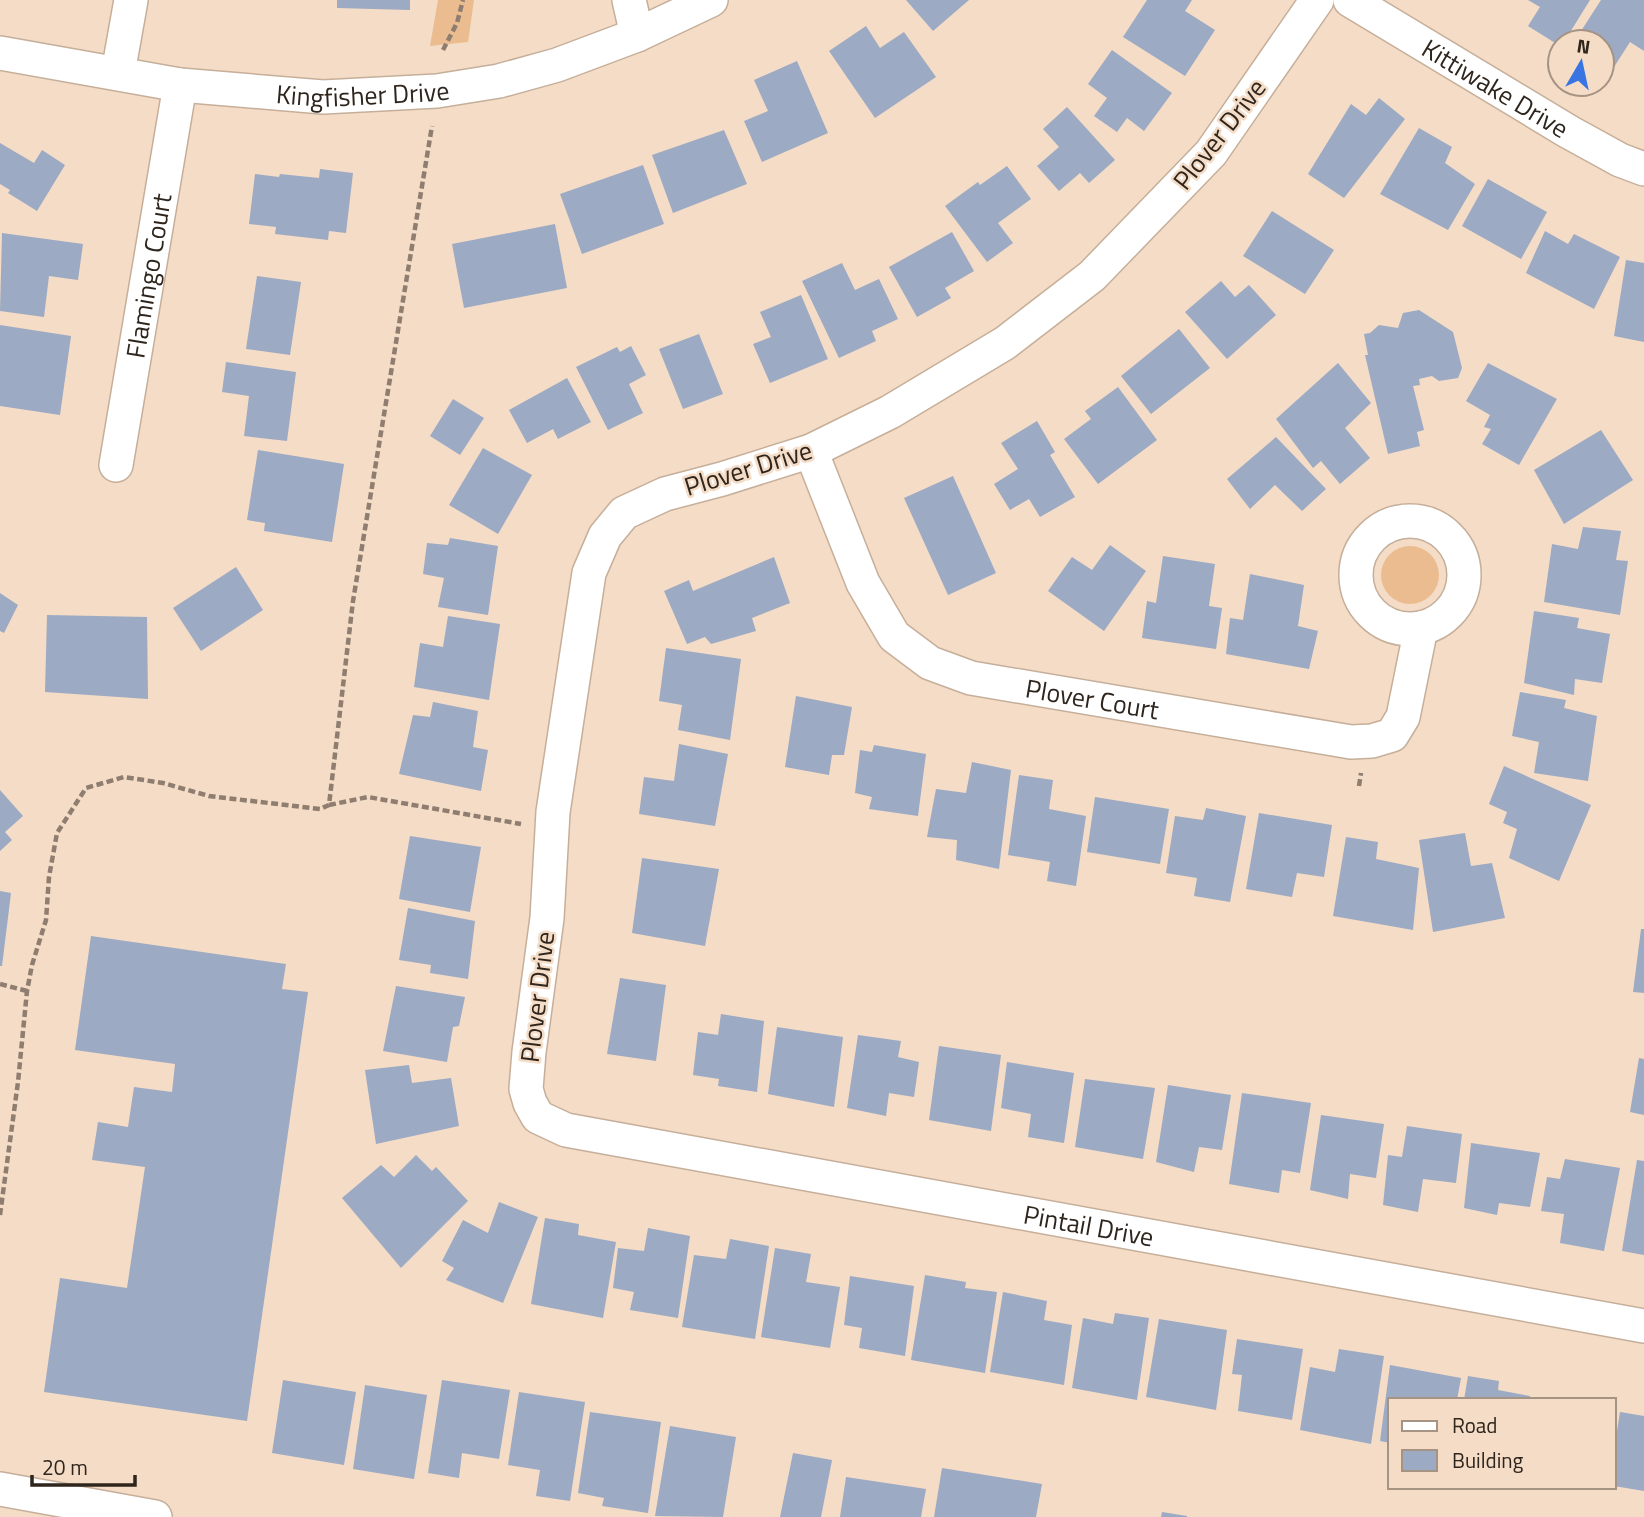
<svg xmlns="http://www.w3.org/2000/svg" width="1644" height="1517" font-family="'Titillium Web',sans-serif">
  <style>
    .green { fill: #ebbc8f }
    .building { fill: #9caac3 }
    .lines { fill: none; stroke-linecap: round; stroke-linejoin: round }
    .minor-casing { stroke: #c6af9a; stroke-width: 36 }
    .path { stroke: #8f7e70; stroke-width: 4.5; stroke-dasharray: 7 3.5; stroke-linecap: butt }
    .minor { stroke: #fff; stroke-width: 33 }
    .labels { text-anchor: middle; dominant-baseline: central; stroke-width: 5; stroke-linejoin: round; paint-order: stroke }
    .street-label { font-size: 26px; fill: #2e251d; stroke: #f4dcc7 }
  </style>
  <rect width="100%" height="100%" fill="#f4dcc7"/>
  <g class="green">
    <polygon points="438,0 474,0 468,42 430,46"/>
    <circle cx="1410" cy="575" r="29"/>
  </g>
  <g class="building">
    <polygon points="337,0 410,0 410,10 337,8"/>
    <polygon points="906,0 969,0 933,31"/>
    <polygon points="1147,0 1192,0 1185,11 1215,30 1185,76 1123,37"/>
    <polygon points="1528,0 1590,0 1564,42 1560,42 1560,46 1528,26 1540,7"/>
    <polygon points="1601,0 1644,0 1644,51 1630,42 1614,67 1602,59 1602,42 1574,42"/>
    <polygon points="866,26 880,48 904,32 936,77 875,118 829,51"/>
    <polygon points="1112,50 1172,93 1144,131 1127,118 1117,132 1094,116 1107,98 1088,84"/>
    <polygon points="797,61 828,133 762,162 744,121 768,111 754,80"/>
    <polygon points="1379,98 1405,119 1344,198 1308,174 1351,104 1366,115"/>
    <polygon points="1067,107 1115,160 1089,183 1080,173 1059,191 1037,166 1059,147 1043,129"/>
    <polygon points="1419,128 1452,147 1445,163 1475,184 1448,230 1380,194"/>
    <polygon points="724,130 747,184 673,213 652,155"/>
    <polygon points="0,143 34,163 42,150 65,165 37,211 8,193 10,190 0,184"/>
    <polygon points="643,165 664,224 582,254 560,194"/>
    <polygon points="1007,166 1031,199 998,223 1013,243 987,262 945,206 978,182 980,185"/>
    <polygon points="320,169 353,173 346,233 329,231 328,240 275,234 276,227 249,224 255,174 279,177 280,174 319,178"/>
    <polygon points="1488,179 1547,212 1521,259 1462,226"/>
    <polygon points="1272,211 1334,250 1305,294 1243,256"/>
    <polygon points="555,224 567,288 464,308 452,244"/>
    <polygon points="1545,231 1568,244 1574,234 1620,257 1594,309 1526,273"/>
    <polygon points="952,232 974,271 945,288 951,298 917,317 889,267"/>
    <polygon points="2,233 83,244 78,280 49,276 44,317 0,311"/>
    <polygon points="1626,260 1644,263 1644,342 1614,336"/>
    <polygon points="842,263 855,290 879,279 898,319 872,331 876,341 839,358 802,281"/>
    <polygon points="257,276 301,282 290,355 246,349"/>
    <polygon points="1221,281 1235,297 1249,285 1276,315 1227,359 1185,312"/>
    <polygon points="801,295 828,359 770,383 753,344 771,337 760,312"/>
    <polygon points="1419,310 1453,332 1462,368 1458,378 1439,381 1432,376 1419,379 1420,385 1413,386 1424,430 1417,432 1420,446 1388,454 1365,355 1368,355 1364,334 1370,333 1379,325 1398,328 1403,313"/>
    <polygon points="0,325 71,336 60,415 0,406"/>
    <polygon points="1179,329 1210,368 1151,414 1121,376"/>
    <polygon points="699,334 723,394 683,409 659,349"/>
    <polygon points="631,346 646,375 629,384 643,413 608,430 576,367 617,347 620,352"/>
    <polygon points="226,362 296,372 287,441 244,436 249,396 222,392"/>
    <polygon points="1338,363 1371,403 1345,428 1370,458 1340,484 1321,461 1313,468 1276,419"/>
    <polygon points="1488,363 1557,399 1519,465 1482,444 1491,429 1484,427 1490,415 1466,401"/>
    <polygon points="567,378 591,422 558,439 553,429 527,443 509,410"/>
    <polygon points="1118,387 1157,440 1098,484 1064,439 1091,419 1085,411"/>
    <polygon points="453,399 484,418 460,455 430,436"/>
    <polygon points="1037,421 1055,452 1050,455 1075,497 1040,517 1029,499 1010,510 994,484 1018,469 1001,443"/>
    <polygon points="1601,430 1633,480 1564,524 1534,470"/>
    <polygon points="1276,437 1326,489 1302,511 1275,485 1250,509 1227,479"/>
    <polygon points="483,448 532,475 498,534 449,505"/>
    <polygon points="258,450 344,464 332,542 264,531 265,523 247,520"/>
    <polygon points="953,476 996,573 948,595 904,498"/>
    <polygon points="1583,527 1621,531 1616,560 1628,561 1620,615 1544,602 1552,544 1578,549"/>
    <polygon points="450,538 498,546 488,615 438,607 444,578 423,574 427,543 448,545"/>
    <polygon points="1110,545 1146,571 1104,631 1048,591 1072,557 1092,570"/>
    <polygon points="1163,556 1215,564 1209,606 1222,608 1216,649 1142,638 1147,601 1156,603"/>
    <polygon points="774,557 790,603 752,618 756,631 711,644 705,637 687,644 664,591 689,580 693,591"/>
    <polygon points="236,567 263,610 201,651 173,608"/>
    <polygon points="1250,574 1304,585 1298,626 1318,631 1309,669 1226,654 1230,618 1243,620"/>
    <polygon points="0,593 18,605 4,633 0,631"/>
    <polygon points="1534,611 1579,618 1577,628 1610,634 1602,683 1575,679 1574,695 1524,683"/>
    <polygon points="47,615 147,617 148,699 45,692"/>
    <polygon points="448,616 500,624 489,700 414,687 420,643 443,647"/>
    <polygon points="666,648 741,659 730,740 678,730 682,705 659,701"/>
    <polygon points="1520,692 1566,700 1564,708 1597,716 1588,781 1534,773 1539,742 1512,736"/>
    <polygon points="796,696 852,707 844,755 832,755 829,775 785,767"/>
    <polygon points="433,702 478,711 473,747 488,750 481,791 399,774 413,715 430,717"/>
    <polygon points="679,744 728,754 715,826 639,814 644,777 674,781"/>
    <polygon points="874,745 926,754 918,816 869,809 872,797 855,793 860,750 872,752"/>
    <polygon points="972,762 1011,770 999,869 956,860 957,840 927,837 936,789 966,793"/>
    <polygon points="1504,766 1591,805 1559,881 1509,858 1517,829 1503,823 1507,812 1489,804"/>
    <polygon points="1019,775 1053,780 1049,809 1086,816 1076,886 1047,881 1050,862 1008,855"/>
    <polygon points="0,790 23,816 5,832 12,840 0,851"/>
    <polygon points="1095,797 1169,809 1160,864 1087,852"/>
    <polygon points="1206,808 1246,816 1230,902 1194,896 1197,878 1166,873 1175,816 1203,820"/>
    <polygon points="1259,813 1332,825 1324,877 1297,873 1292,897 1246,889"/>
    <polygon points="1465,833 1471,866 1492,863 1505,918 1433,932 1419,840"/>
    <polygon points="410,836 481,847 470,912 399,899"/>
    <polygon points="1346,837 1378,842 1376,859 1419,868 1413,930 1333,916"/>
    <polygon points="642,858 719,869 705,946 632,933"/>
    <polygon points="0,891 11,893 2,966 0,966"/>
    <polygon points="408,908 475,921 468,979 430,973 431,965 399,960"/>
    <polygon points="1641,929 1644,929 1644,993 1633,992"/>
    <polygon points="91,936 286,964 282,989 308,992 247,1421 44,1392 60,1278 127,1288 145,1167 92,1160 98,1122 128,1127 134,1087 172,1092 175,1064 75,1050"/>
    <polygon points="620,978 666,985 656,1061 607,1054"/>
    <polygon points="396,986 465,997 459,1026 453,1027 447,1062 383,1051"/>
    <polygon points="721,1014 764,1021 757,1092 718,1086 719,1079 693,1075 698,1032 718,1035"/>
    <polygon points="777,1027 843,1037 834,1107 768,1094"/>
    <polygon points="858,1035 901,1041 898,1057 919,1062 914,1097 889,1093 886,1116 847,1108"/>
    <polygon points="939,1046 1001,1055 991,1131 929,1120"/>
    <polygon points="1639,1058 1644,1059 1644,1115 1630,1112"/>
    <polygon points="1007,1062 1074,1073 1064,1143 1028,1137 1031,1114 1001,1108"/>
    <polygon points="409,1065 412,1083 451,1078 459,1126 376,1144 365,1070"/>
    <polygon points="1085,1079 1155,1088 1143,1159 1075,1147"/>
    <polygon points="1168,1085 1231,1095 1222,1150 1199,1147 1194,1172 1156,1162"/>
    <polygon points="1242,1093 1311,1103 1300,1173 1282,1170 1279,1193 1229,1184"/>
    <polygon points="1321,1115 1384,1124 1376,1178 1350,1174 1348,1199 1310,1190"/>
    <polygon points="1407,1126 1462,1134 1456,1183 1423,1179 1418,1212 1383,1205 1388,1155 1402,1157"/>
    <polygon points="1471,1143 1540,1153 1530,1207 1499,1203 1497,1215 1464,1208"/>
    <polygon points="416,1155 432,1171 436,1167 468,1201 401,1268 342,1198 381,1165 394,1177"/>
    <polygon points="1565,1159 1620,1168 1604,1251 1560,1243 1564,1214 1541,1211 1547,1177 1560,1179"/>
    <polygon points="1637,1160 1644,1161 1644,1255 1622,1251"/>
    <polygon points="499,1202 538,1217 503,1303 446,1280 454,1268 442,1261 463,1220 488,1233"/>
    <polygon points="545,1218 579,1224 578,1235 616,1242 603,1318 531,1304"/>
    <polygon points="648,1228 690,1236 678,1318 630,1310 634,1292 613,1288 618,1248 644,1251"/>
    <polygon points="730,1239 769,1246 755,1339 682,1327 694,1255 726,1259"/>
    <polygon points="775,1248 811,1254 806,1282 840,1287 830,1348 761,1337"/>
    <polygon points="925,1275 966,1282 965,1288 997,1292 985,1373 911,1360"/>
    <polygon points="850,1276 914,1286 905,1356 859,1348 862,1328 844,1325"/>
    <polygon points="1003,1292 1047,1301 1044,1320 1072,1325 1064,1385 990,1372"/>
    <polygon points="1115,1313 1149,1318 1137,1400 1072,1388 1083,1318 1113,1324"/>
    <polygon points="1159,1319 1227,1330 1216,1410 1146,1397"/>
    <polygon points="1237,1339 1303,1349 1292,1420 1238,1411 1242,1375 1232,1374"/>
    <polygon points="1339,1349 1384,1356 1371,1444 1300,1430 1310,1367 1335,1372"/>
    <polygon points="1390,1365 1461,1378 1457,1400 1390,1400 1390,1443 1380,1441"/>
    <polygon points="1468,1376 1499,1381 1498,1390 1530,1396 1530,1400 1464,1400"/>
    <polygon points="283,1380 356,1392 344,1465 272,1453"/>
    <polygon points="442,1380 510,1390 499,1459 462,1453 459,1478 428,1473"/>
    <polygon points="365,1385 427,1395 414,1479 353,1469"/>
    <polygon points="519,1392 585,1402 570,1501 536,1496 540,1470 508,1465"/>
    <polygon points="590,1412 661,1422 648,1513 602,1506 604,1498 578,1493"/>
    <polygon points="1620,1412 1644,1416 1644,1491 1614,1486 1614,1450"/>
    <polygon points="670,1426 736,1437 723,1517 655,1516"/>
    <polygon points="793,1453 832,1460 821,1517 780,1517"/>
    <polygon points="942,1468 1042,1484 1036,1517 934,1517"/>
    <polygon points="846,1477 926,1489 921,1517 840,1517"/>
    <polygon points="1162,1512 1187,1516 1187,1517 1161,1517"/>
  </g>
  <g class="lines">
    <g class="minor-casing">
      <g id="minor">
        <polyline points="629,0 637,35"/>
        <path id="s1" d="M1317 0 1211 153 1092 276 1005 343 890 412 811 451 722 479 665 494 624 513 605 536 589 573 553 812 547 918 529 1052 526 1089 530 1103 538 1117 566 1130 1644 1326"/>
        <path id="s2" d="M1350 0 1569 132 1620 160 1644 169"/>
        <path id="s3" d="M0 53 180 85 323 97 437 91 499 81 557 65 637 35 711 0"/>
        <polyline points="118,73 131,0"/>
        <path id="s4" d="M811 451 863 583 894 636 930 663 971 678 1351 742 1372 741 1392 735 1403 717 1421 628"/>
        <path id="s5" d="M116 465 180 85"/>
        <circle cx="1410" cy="575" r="54"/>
        <polyline points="0,1489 155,1517"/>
      </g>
    </g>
    <g class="path">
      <polyline points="443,50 457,23 463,0"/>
      <polyline points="1359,786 1361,773"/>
      <polyline points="329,805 368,797 521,824"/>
      <polyline points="0,984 27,991"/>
      <polyline points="0,1215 18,1082 27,991 32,965 46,920 49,877 57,833 86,788 124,777 163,783 209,796 320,809 329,805 353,601 432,126"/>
    </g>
    <use href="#minor" class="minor"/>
  </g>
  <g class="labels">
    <g class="street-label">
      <text stroke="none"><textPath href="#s2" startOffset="170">Kittiwake Drive</textPath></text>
      <text stroke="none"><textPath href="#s3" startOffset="366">Kingfisher Drive</textPath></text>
      <text transform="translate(1219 134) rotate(-52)">Plover Drive</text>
      <text stroke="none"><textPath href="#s5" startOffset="192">Flamingo Court</textPath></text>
      <text transform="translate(748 468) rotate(-17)">Plover Drive</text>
      <text stroke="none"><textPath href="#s4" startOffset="415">Plover Court</textPath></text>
      <text transform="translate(537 997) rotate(-83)">Plover Drive</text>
      <text stroke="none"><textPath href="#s1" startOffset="2070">Pintail Drive</textPath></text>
    </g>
  </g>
  <rect x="1388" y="1398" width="228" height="91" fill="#f4dcc7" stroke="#a59383" stroke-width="2"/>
  <rect x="1402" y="1421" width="35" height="10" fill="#ffffff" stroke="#a59383" stroke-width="2"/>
  <text x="1452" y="1433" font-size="21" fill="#2e251d">Road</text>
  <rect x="1402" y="1450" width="35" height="21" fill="#9caac3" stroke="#a59383" stroke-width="2"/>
  <text x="1452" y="1468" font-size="21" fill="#2e251d">Building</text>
  <g transform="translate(1581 63) rotate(9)"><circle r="33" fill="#f4dcc7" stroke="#a59383" stroke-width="2"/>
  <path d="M0-5L12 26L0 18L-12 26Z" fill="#3974e3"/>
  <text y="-10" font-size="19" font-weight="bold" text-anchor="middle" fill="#2e251d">N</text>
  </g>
  <path d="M32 1475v10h103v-10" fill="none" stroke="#2e251d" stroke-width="3.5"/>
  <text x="42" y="1475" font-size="21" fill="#2e251d" stroke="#f4dcc7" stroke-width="5" paint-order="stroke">20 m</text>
</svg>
